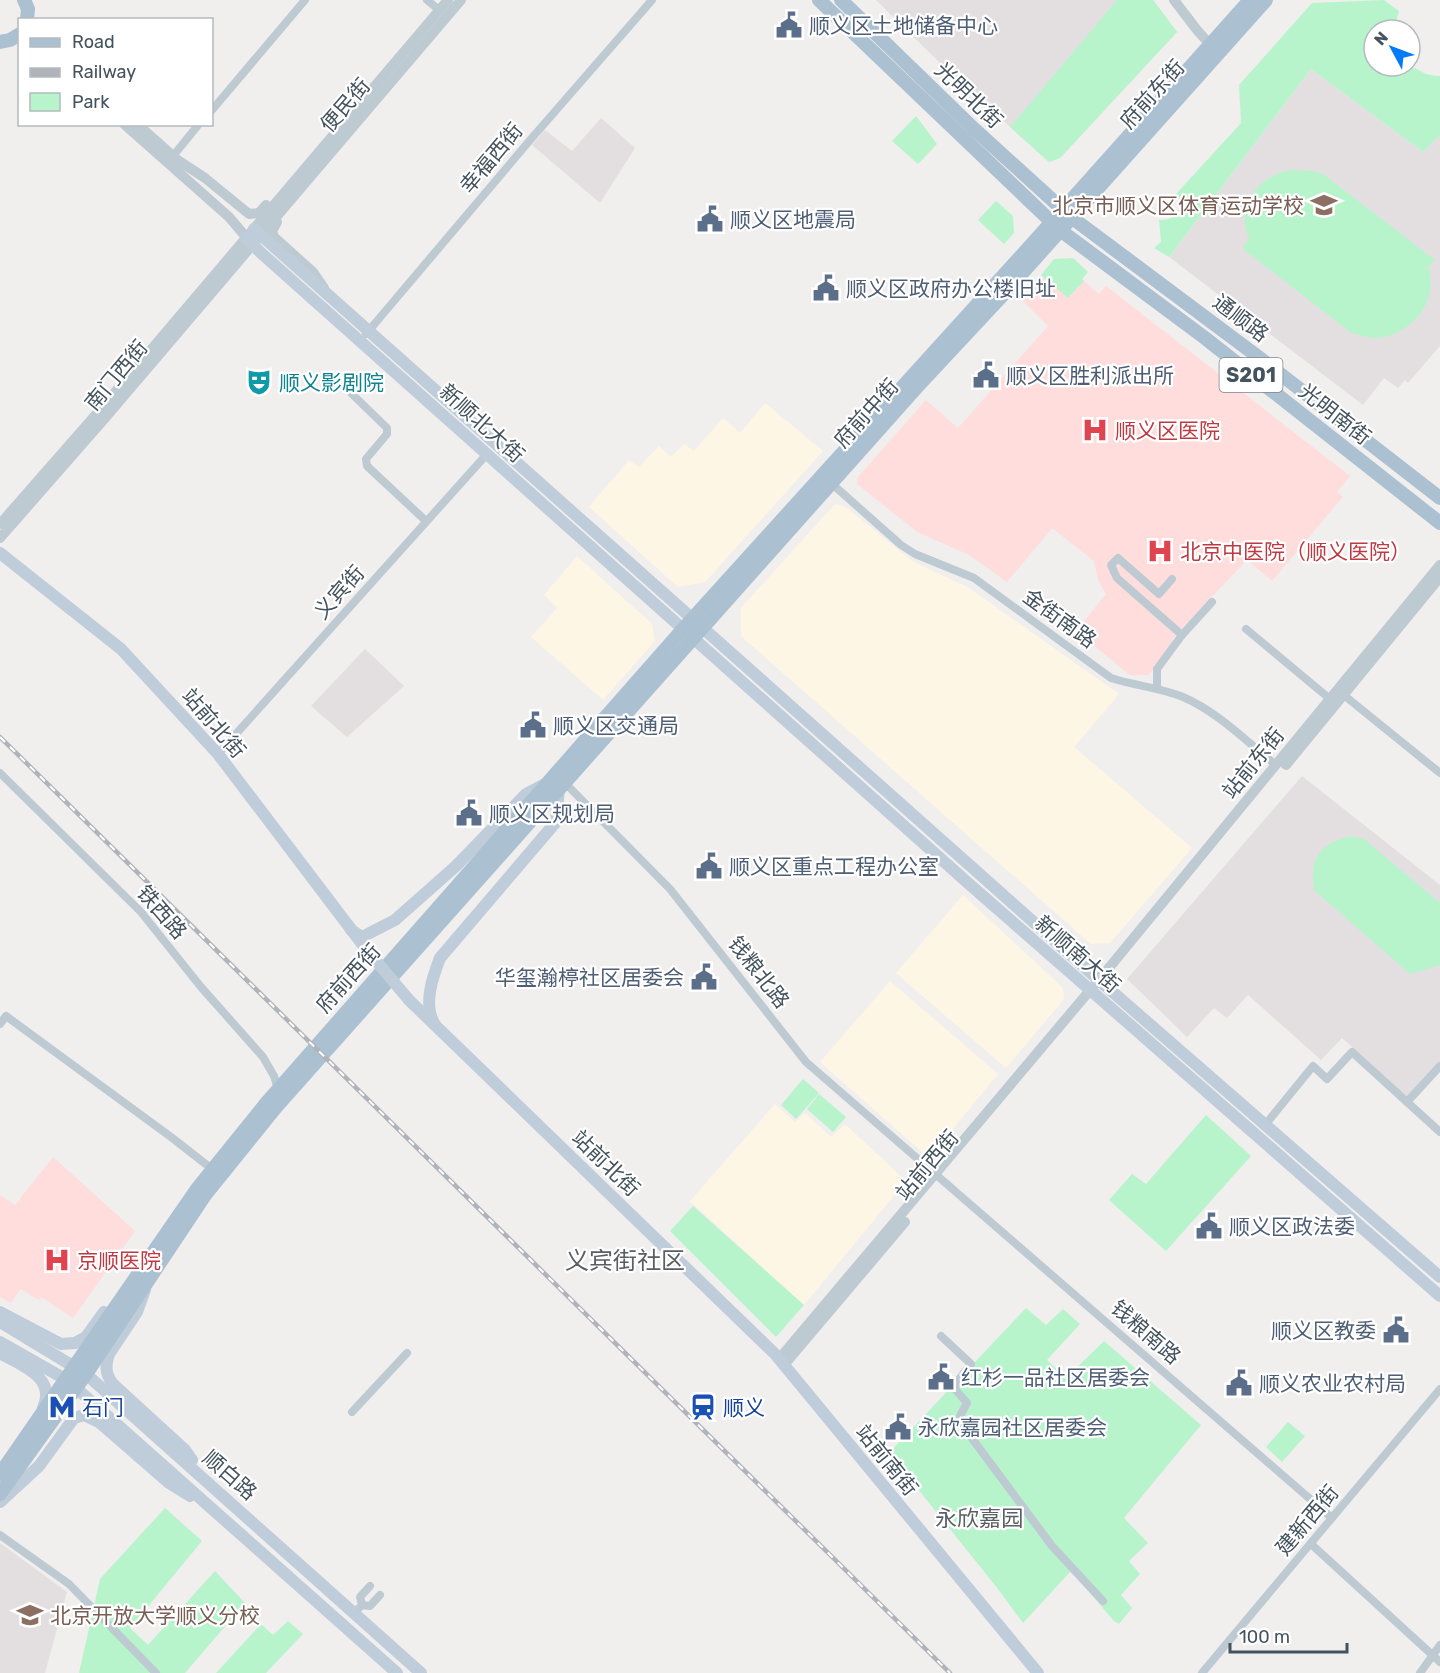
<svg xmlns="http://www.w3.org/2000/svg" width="1440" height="1673" font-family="Rubik,'Noto Sans SC',sans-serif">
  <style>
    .commercial { fill: #fef6e5 }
    .education { fill: #e3dfe0 }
    .medical { fill: #fedddc }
    .green { fill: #b7f4cc }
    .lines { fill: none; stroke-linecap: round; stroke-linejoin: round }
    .minor { stroke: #bdcad2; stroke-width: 8 }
    .tertiary { stroke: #bdcad2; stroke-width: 10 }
    .secondary { stroke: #bfcdda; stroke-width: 12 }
    .primary { stroke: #abc0d1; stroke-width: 14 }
    .rail-casing { stroke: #b0b4ba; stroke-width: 4.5 }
    .rail { stroke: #fff; stroke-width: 2; stroke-dasharray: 7; stroke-linecap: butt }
    .secondary-bridge { stroke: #bfcdda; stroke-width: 12 }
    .labels { text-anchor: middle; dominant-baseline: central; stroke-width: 4.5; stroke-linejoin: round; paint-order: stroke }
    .shield { fill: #fff; stroke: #7c878e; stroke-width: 1.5 }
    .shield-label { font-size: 20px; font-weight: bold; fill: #44535e }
    .service-label { font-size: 21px; fill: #4e5e75; stroke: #fff; text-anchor: start }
    .street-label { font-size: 21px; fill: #44535e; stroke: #fff }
    .education-label { font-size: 21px; fill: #785e54; stroke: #fff; text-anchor: end }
    .culture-label { font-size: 21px; fill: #0d838f; stroke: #fff; text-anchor: start }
    .health-label { font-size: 21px; fill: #be3a42; stroke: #fff; text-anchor: start }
    .transit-label { font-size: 21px; fill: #164399; stroke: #fff; text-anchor: start }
    .neighbourhood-label { font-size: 22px; fill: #5a5f64; stroke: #fff }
    .quarter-label { font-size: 24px; fill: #5a5f64; stroke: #fff }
  </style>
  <rect width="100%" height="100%" fill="#f1eeee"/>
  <g class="commercial">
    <polygon points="765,403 823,451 705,582 678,587 589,507 629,460 639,467 659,446 671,457 684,444 694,451 723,418 740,433"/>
    <polygon points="835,504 846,507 912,561 969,588 1119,694 1074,747 1192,848 1110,943 1091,944 741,636 741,608"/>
    <polygon points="577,556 652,624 655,641 603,700 531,637 557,608 544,595"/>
    <polygon points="963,895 1063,988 1064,999 1006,1068 896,973"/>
    <polygon points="890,981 998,1074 929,1158 820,1062"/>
    <polygon points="775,1104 795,1122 805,1113 831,1137 845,1124 906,1181 804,1305 690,1201"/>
  </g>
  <g class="education">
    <polygon points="876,0 1153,0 1177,32 1060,158 1049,162 945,68"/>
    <polygon points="1311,69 1423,152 1440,135 1440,346 1408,383 1405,380 1398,388 1384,378 1363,405 1169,257"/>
    <polygon points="601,118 635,148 600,203 532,145 545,130 572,151"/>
    <polygon points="365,649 404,686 347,737 311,706"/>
    <polygon points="1302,776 1440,885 1440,1062 1408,1098 1342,1038 1321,1060 1248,995 1227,1018 1214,1008 1187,1037 1127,979"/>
    <polygon points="0,1543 67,1592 45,1673 0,1673"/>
  </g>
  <g class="medical">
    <polygon points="1044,277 1068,298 1084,281 1099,294 1106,286 1350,476 1337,492 1343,497 1272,581 1247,560 1178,632 1149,675 1130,675 1076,631 1106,594 1098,580 1094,561 1052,528 1007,582 969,555 917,532 857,484 858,477 926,400 958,428 1048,326 1022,300"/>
    <polygon points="53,1157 135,1231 73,1318 41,1297 39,1300 20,1289 11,1303 0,1297 0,1195 15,1205"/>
  </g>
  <g class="green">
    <polygon points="1117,0 1153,0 1177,32 1060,158 1049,162 1010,127"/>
    <path d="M1384 0 1399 11 1394 30H1374V66C1385 66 1398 64 1408 66 1421 69 1423 76 1440 76V135L1423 152 1311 69 1169 257 1154 248 1161 242 1159 220C1172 220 1177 216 1181 204L1176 194 1241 123 1239 85 1312 3Z"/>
    <polygon points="916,116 937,144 918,164 892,141"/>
    <path d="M1290 170 1311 171 1323 174 1435 260 1428 267C1440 303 1409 337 1374 338 1367 338 1358 334 1351 333L1242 248 1249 239C1235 205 1257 177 1290 170Z"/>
    <polygon points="996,201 1013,216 1014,233 1004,244 978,220"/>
    <polygon points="1073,258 1088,272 1082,279 1084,281 1068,298 1041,275 1054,259"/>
    <path d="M1349 836 1364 839 1440 903V964L1438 966 1410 974 1314 890C1310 857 1318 846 1349 836Z"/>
    <polygon points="803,1079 819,1093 796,1119 781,1105"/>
    <polygon points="819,1094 846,1117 833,1132 807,1109"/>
    <polygon points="1206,1115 1251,1156 1166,1251 1109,1200 1132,1174 1146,1184"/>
    <polygon points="693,1206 804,1305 776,1337 670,1231"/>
    <polygon points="1026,1308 1046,1325 1063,1309 1080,1324 1047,1360 1066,1378 1104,1341 1201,1425 1124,1518 1148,1543 1129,1561 1140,1574 1121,1595 1132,1608 1119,1624 1114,1621 1071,1571 1023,1623 998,1589 889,1453"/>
    <polygon points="1288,1422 1305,1436 1282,1462 1266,1447"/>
    <polygon points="165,1508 202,1541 130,1628 148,1645 215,1571 245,1603 185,1673 79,1673 100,1579"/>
    <polygon points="288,1621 303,1634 266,1673 216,1673 261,1624 273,1635"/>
  </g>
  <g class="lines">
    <g class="minor">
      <polyline points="427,0 439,10"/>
      <polyline points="212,110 305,0"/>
      <polyline points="173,156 199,124"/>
      <polyline points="366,334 531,139 652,0"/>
      <polyline points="351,393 387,428 387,434 366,459 367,466 426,521"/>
      <path d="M831 483 901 545 915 554 974 578 1111 678C1135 686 1159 687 1183 697 1218 712 1247 742 1276 765"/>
      <polyline points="1172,579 1159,594 1118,558 1111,565 1117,578 1182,635"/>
      <polyline points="1246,629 1330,699"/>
      <polyline points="1157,687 1157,669 1182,635 1212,602"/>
      <polyline points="1340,692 1440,773"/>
      <polyline points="218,754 487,454"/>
      <polyline points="0,773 141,912 201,987 263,1057 274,1076 278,1089"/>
      <polyline points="564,782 670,889 806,1062 1332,1518"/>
      <polyline points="0,1024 6,1016 171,1137 212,1169"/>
      <polyline points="1407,1102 1440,1066"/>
      <polyline points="1265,1125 1313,1066 1327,1079 1352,1052 1440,1132"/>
      <polyline points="941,1336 971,1364 956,1383 955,1389 967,1403 960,1416 962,1425 1052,1546 1103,1601"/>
      <polyline points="352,1412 407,1353"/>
      <polyline points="0,1535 69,1584 156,1673"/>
      <polyline points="1311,1544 1440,1662"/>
      <polyline points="362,1605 370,1606 380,1595"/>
      <polyline points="355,1612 362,1605 360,1597 370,1586"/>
      <polyline points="1202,1673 1440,1389"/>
      <polyline points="1420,1673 1440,1645"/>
    </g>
    <g class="tertiary">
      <polyline points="1174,0 1197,30 1214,49"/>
      <polyline points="124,124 229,217 246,237"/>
      <polyline points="137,124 182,164"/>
      <polyline points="179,161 205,178 249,214 259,213 266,205"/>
      <polyline points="277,222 272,231 274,237 313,272 324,288"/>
      <polyline points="0,524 99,411 448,0"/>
      <polyline points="0,538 106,417 461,0"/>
      <polyline points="1286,765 1440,577"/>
      <polyline points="779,1359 1113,963 1440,565"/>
      <polyline points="784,1365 905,1222"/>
    </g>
    <g class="secondary">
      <polyline points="254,229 1092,974 1440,1277"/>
      <polyline points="246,237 260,252 968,883 1440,1296"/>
      <polyline points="0,553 121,649 218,754 366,949"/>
      <polyline points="351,930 362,937 395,920 456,866 526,794 545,784"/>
      <polyline points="409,1000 775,1354 1038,1673"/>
      <path d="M434 1023C423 1004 433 976 440 958L556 822 559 788"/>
      <path d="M145 1290 137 1312 109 1354C105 1366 105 1376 115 1386L185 1450 192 1460"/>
      <polyline points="0,1312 61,1344 75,1343 86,1337 104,1312"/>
      <polyline points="0,1322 86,1374 421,1673"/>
      <polyline points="0,1342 65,1379 76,1388 397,1673"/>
      <path d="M0 1353C22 1366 57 1377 43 1408"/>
      <polyline points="0,1502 39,1466 74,1418 84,1415 99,1422 169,1483 190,1496"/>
    </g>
    <g class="primary">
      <polyline points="24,0 28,9 27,20"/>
      <polyline points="819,0 1060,230 1205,338 1440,523"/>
      <polyline points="841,0 973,128 1071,217 1261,359 1440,498"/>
      <polyline points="0,42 10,40 20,34"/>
      <polyline points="0,1474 197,1189 268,1101 683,629 1041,234 1250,0"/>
      <polyline points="0,1494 86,1374 205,1195 276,1107 916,388 1000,298 1266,0"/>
    </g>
    <g class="rail-casing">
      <polyline id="rail" points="0,737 950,1673"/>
    </g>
    <use href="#rail" class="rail"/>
    <polyline class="secondary-bridge" points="366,949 409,1000"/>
  </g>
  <defs>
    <g id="civic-bare" transform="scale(2.07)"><path d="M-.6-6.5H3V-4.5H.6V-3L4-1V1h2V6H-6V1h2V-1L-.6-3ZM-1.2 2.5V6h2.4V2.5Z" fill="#5c6f8a" stroke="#fff" stroke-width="2.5" paint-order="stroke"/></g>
    <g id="university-bare" transform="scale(2.07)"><path d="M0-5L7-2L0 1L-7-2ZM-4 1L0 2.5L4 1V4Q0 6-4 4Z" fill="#8d6e63" stroke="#fff" stroke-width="2.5" paint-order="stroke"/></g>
    <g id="theatre-bare" transform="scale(2.07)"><path d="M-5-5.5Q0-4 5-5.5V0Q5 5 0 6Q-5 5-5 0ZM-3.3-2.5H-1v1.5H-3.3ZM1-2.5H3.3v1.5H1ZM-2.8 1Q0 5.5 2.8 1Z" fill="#0f9aa8" stroke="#fff" stroke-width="2.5" paint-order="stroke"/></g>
    <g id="hospital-bare" transform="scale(2.07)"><path d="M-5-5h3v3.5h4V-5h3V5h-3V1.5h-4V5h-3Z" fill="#e0444e" stroke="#fff" stroke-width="2.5" paint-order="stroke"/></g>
    <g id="metro-bare" transform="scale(2.07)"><path d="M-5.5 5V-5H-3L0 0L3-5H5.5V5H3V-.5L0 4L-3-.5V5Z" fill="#1a4fb4" stroke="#fff" stroke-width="2.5" paint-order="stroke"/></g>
    <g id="station-bare" transform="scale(2.07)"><path d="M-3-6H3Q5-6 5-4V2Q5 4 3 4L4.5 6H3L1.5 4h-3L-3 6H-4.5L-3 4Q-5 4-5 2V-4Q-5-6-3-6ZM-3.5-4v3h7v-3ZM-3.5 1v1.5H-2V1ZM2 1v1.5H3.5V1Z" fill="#1a4fb4" stroke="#fff" stroke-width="2.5" paint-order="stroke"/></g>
  </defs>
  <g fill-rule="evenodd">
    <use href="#civic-bare" x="789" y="25"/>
    <use href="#university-bare" x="1324" y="205"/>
    <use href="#civic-bare" x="710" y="219"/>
    <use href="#civic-bare" x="826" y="288"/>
    <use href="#civic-bare" x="986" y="375"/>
    <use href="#theatre-bare" x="259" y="382"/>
    <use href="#hospital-bare" x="1095" y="430"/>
    <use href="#hospital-bare" x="1160" y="551"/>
    <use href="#civic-bare" x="533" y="725"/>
    <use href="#civic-bare" x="469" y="813"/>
    <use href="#civic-bare" x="709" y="866"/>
    <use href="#civic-bare" x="704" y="977"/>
    <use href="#civic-bare" x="1209" y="1226"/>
    <use href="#hospital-bare" x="57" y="1260"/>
    <use href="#civic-bare" x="1396" y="1330"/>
    <use href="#civic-bare" x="941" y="1377"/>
    <use href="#civic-bare" x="1239" y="1383"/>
    <use href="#metro-bare" x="62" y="1407"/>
    <use href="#station-bare" x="703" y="1407"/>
    <use href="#civic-bare" x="898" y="1427"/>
    <use href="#university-bare" x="30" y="1615"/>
  </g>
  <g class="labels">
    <rect class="shield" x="1219.5" y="358" width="63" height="34" rx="4.5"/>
    <g class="shield-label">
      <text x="1251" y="375">S201</text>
    </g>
    <g class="service-label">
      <text x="809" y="25">顺义区土地储备中心</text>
      <text x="730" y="219">顺义区地震局</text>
      <text x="846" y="288">顺义区政府办公楼旧址</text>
      <text x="1006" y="375">顺义区胜利派出所</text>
      <text x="553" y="725">顺义区交通局</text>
      <text x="489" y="813">顺义区规划局</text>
      <text x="729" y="866">顺义区重点工程办公室</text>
      <text x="684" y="977" text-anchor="end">华玺瀚楟社区居委会</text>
      <text x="1229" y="1226">顺义区政法委</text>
      <text x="1376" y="1330" text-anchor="end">顺义区教委</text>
      <text x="961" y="1377">红杉一品社区居委会</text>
      <text x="1259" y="1383">顺义农业农村局</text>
      <text x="918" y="1427">永欣嘉园社区居委会</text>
    </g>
    <g class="street-label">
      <text transform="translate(1152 94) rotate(-48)">府前东街</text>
      <text transform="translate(969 95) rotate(44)">光明北街</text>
      <text transform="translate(345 105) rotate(-49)">便民街</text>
      <text transform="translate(491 158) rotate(-50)">幸福西街</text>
      <text transform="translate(1241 318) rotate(37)">通顺路</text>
      <text transform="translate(116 375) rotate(-50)">南门西街</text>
      <text transform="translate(866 413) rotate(-48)">府前中街</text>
      <text transform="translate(1335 414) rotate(38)">光明南街</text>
      <text transform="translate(482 423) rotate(42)">新顺北大街</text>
      <text transform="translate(339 592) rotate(-48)">义宾街</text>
      <text transform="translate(1060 618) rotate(36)">金街南路</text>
      <text transform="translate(214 723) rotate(49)">站前北街</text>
      <text transform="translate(1253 763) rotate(-51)">站前东街</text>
      <text transform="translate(162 912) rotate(49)">铁西路</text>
      <text transform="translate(1078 954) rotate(41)">新顺南大街</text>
      <text transform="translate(759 972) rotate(52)">钱粮北路</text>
      <text transform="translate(348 978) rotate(-48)">府前西街</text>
      <text transform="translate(606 1163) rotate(44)">站前北街</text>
      <text transform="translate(927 1165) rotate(-50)">站前西街</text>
      <text transform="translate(1146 1332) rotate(41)">钱粮南路</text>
      <text transform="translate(887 1460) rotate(51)">站前南街</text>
      <text transform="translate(230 1475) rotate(41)">顺白路</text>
      <text transform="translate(1307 1520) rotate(-50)">建新西街</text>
    </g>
    <g class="education-label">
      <text x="1304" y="205">北京市顺义区体育运动学校</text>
      <text x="50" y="1615" text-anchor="start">北京开放大学顺义分校</text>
    </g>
    <g class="culture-label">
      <text x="279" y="382">顺义影剧院</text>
    </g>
    <g class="health-label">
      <text x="1115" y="430">顺义区医院</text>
      <text x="1180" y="551">北京中医院（顺义医院）</text>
      <text x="77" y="1260">京顺医院</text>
    </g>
    <g class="transit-label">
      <text x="82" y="1407">石门</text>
      <text x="723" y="1407">顺义</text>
    </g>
    <g class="neighbourhood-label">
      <text x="979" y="1518">永欣嘉园</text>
    </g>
    <g class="quarter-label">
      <text x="625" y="1261">义宾街社区</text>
    </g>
  </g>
  <rect x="18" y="18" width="195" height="108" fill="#ffffff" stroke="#b4babf" stroke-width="1.5"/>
  <rect x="30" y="38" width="30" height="9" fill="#abc0d1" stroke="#b4babf" stroke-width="1.5"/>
  <text x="72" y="48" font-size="18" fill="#44535e">Road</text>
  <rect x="30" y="68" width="30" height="9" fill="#b0b4ba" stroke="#b4babf" stroke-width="1.5"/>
  <text x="72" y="78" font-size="18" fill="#44535e">Railway</text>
  <rect x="30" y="93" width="30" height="18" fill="#b7f4cc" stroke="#b4babf" stroke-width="1.5"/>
  <text x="72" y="108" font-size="18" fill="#44535e">Park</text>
  <g transform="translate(1392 48) rotate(311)"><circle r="28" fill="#ffffff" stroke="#b4babf" stroke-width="1.5"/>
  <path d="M0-4.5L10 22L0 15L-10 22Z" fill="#037af7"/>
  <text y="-9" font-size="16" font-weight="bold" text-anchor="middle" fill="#44535e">N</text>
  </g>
  <path d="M1230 1643v9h117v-9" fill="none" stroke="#44535e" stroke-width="3"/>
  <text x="1239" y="1643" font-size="18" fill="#44535e" stroke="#ffffff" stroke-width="4.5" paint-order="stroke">100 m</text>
</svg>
